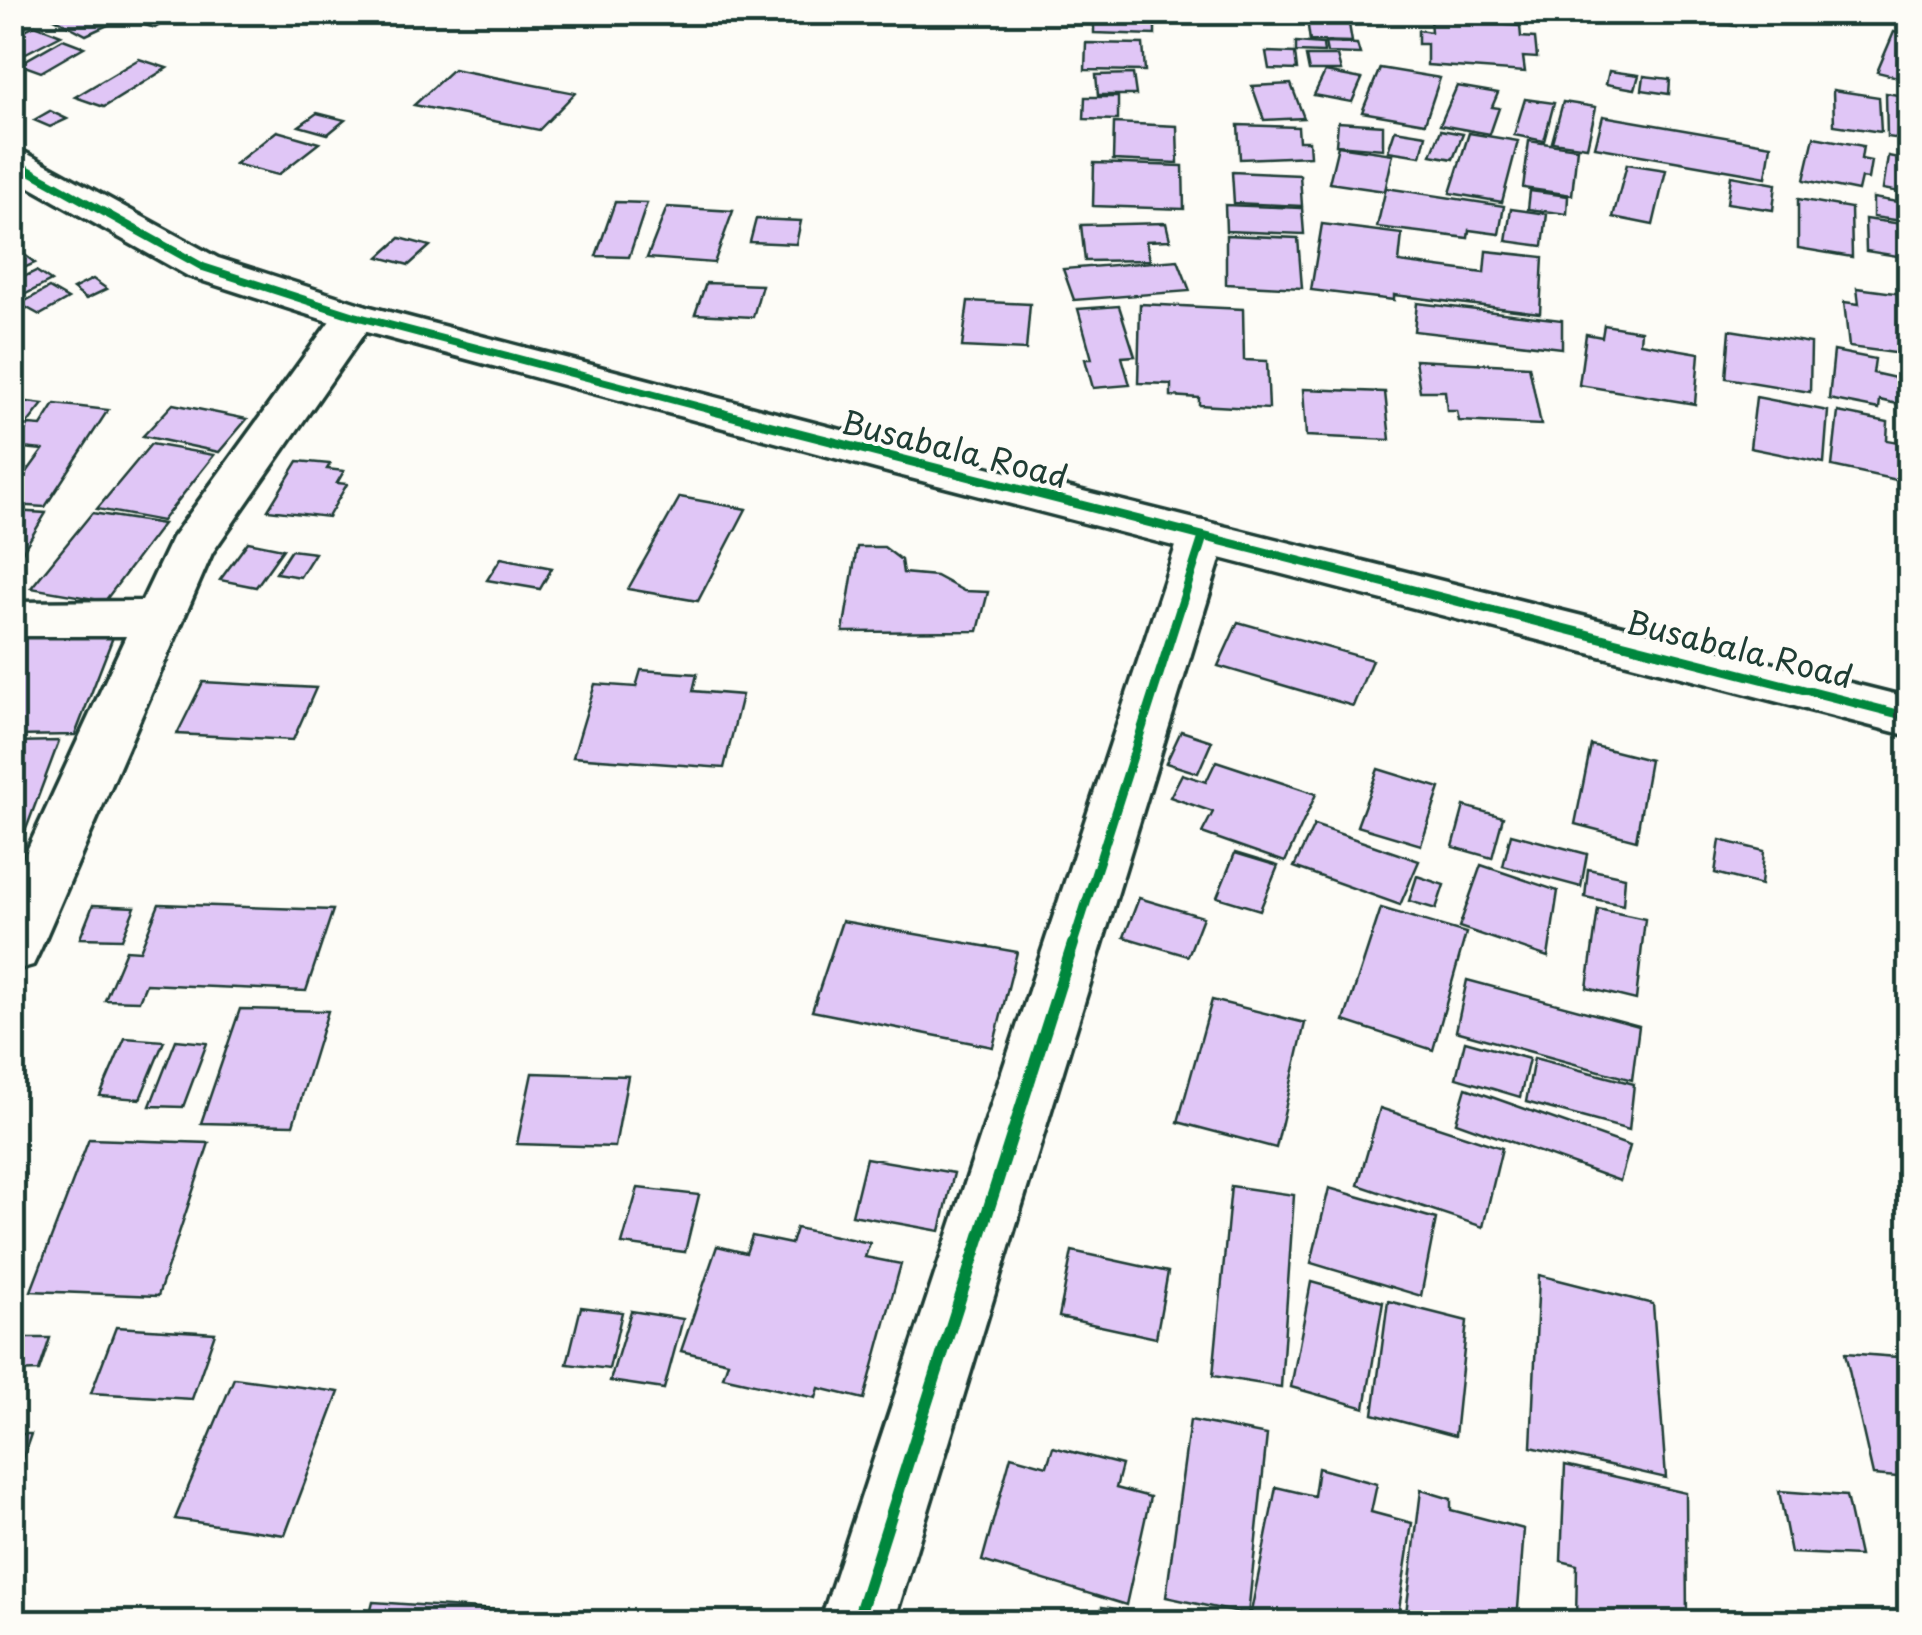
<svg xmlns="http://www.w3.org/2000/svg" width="1922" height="1635" font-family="'Playpen Sans',sans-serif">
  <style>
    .building { fill: #e0c6f6; stroke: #1f3d34; stroke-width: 2.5 }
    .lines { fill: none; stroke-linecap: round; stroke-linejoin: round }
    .street-casing { stroke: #1f3d34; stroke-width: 7 }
    .secondary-casing { stroke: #1f3d34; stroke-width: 7 }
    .street { fill: #fdfcf7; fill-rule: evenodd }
    .secondary { fill: #fdfcf7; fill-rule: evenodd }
    .cycleway-far2-casing { stroke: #fdfcf7; stroke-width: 12 }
    .cycleway-far1-casing { stroke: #fdfcf7; stroke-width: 15 }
    .cycleway-casing { stroke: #fdfcf7; stroke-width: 19 }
    .cycleway-far2 { stroke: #00873e; stroke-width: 8 }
    .cycleway-far1 { stroke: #00873e; stroke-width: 9 }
    .cycleway { stroke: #00873e; stroke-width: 12 }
    .labels { text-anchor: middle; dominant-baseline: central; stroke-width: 8; stroke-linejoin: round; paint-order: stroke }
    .street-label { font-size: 32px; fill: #1f3d34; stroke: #fdfcf7 }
  </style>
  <rect width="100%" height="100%" fill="#fdfcf7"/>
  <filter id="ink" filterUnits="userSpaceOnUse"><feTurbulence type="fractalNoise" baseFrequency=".01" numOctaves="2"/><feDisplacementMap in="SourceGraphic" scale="20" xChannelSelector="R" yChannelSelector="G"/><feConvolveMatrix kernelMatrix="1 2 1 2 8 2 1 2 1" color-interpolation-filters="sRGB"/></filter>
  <g filter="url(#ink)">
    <g class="building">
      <polygon points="43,12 136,12 86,35"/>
      <polygon points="149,12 155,12 173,17 155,28 134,22"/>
      <polygon points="1306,12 1347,12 1352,42 1310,41"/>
      <polygon points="1688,12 1740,12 1736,26 1687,17"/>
      <polygon points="1094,17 1155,18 1155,35 1094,33"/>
      <polygon points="1430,19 1520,26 1521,37 1535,38 1537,58 1523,57 1525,72 1427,65 1427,44 1418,44 1418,30 1431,32"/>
      <polygon points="35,25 61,35 24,54 12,50 12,36"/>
      <polygon points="1894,32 1910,35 1910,80 1877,72"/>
      <polygon points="63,39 84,47 41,72 19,64"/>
      <polygon points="1296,42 1323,44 1324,53 1296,52"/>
      <polygon points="1086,43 1143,44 1145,71 1085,70"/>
      <polygon points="1325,43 1357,44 1360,54 1327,53"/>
      <polygon points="1266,52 1295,53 1297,70 1269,69"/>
      <polygon points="1306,56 1337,56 1341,71 1309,71"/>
      <polygon points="139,59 167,68 104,107 75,97"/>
      <polygon points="1380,68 1440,78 1425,123 1362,112"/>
      <polygon points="453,69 575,93 539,130 414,105"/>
      <polygon points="1609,71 1639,75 1635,89 1606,84"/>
      <polygon points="1325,72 1362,79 1352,102 1314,95"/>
      <polygon points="1133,74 1136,95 1098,95 1096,75"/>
      <polygon points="1644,76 1670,79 1669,94 1642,90"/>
      <polygon points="1291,84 1304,118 1264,120 1252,86"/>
      <polygon points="1457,86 1498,93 1492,107 1499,108 1490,134 1440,125"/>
      <polygon points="1833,90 1879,97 1881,132 1834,125"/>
      <polygon points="1886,93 1910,97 1910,140 1887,137"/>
      <polygon points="1085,97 1118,97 1118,120 1084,119"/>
      <polygon points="1525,99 1554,103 1544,141 1514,135"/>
      <polygon points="1563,102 1596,107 1587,147 1552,142"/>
      <polygon points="50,111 67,119 50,127 34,120"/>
      <polygon points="317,113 345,120 328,134 299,126"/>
      <polygon points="1603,116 1771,145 1766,177 1595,147"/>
      <polygon points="1338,122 1383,125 1383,149 1336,145"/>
      <polygon points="1114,123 1177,126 1178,163 1113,160"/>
      <polygon points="1238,125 1298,127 1299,141 1309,141 1310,156 1240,159"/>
      <polygon points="1395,130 1426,135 1421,156 1388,151"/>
      <polygon points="1441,130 1463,134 1453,159 1431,155"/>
      <polygon points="277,131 319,143 278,175 235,164"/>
      <polygon points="1469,133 1518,141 1502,202 1450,193"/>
      <polygon points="1814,137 1863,146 1861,159 1871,161 1868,179 1861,178 1858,191 1804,180"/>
      <polygon points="1529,141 1577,148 1572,195 1523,188"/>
      <polygon points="1338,146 1393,154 1385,191 1329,183"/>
      <polygon points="1888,156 1910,160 1910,194 1883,189"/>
      <polygon points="1094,163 1183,166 1184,209 1093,206"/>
      <polygon points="1627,164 1666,170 1653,225 1613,217"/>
      <polygon points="1232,172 1300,175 1302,206 1234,203"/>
      <polygon points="1731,176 1776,184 1773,210 1727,203"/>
      <polygon points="1386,188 1504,206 1499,234 1469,230 1468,238 1377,227"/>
      <polygon points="1530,191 1568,196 1567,214 1528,209"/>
      <polygon points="1873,198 1910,204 1910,222 1873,217"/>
      <polygon points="1798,199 1851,208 1852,257 1798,248"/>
      <polygon points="615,202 647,203 629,257 596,256"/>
      <polygon points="1225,205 1302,208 1304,234 1226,231"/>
      <polygon points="667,207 733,211 714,263 647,258"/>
      <polygon points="1511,209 1547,214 1543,246 1506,241"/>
      <polygon points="756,219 801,221 796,244 750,242"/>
      <polygon points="1865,219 1910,225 1910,258 1866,251"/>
      <polygon points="1166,223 1170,240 1146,241 1150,260 1085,261 1081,225"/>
      <polygon points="1322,224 1402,234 1399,262 1484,273 1486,251 1543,257 1540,313 1394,295 1394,300 1311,290"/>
      <polygon points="1226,235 1298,238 1302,288 1226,284"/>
      <polygon points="400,238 430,246 409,265 379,257"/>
      <polygon points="21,252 35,263 15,272 12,256"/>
      <polygon points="1178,260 1190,291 1074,300 1063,269"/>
      <polygon points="36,271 51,281 12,301 12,283"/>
      <polygon points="93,279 107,289 86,299 73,289"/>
      <polygon points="706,283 762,285 753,317 695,314"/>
      <polygon points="49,288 68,299 40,315 20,304"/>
      <polygon points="1857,288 1910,295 1910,355 1849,347 1844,302 1859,304"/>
      <polygon points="968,301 1030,304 1026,350 962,347"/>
      <polygon points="1417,303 1562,320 1562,348 1414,331"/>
      <polygon points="1140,304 1243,309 1244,360 1267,361 1269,409 1199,405 1199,398 1171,396 1171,384 1138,383"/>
      <polygon points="1119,306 1135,356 1122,357 1130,385 1093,388 1085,359 1092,359 1078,309"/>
      <polygon points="1604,325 1641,331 1640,343 1699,353 1695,404 1579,385 1586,334 1602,337"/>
      <polygon points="1730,330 1811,343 1810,392 1726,378"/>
      <polygon points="1834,351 1875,359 1873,373 1900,379 1897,404 1880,400 1879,409 1829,399"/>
      <polygon points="1415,360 1529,366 1541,425 1459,421 1457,411 1447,411 1445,391 1420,391"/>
      <polygon points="1303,389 1385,392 1390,440 1306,436"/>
      <polygon points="1756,397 1828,411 1824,463 1750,448"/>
      <polygon points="12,400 43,404 12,443"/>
      <polygon points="55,404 108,410 45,507 12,505 12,474 25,475 43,450 13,447 29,425 41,426"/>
      <polygon points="173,404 247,419 219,452 143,436"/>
      <polygon points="1838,412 1888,422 1887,440 1910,444 1910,483 1832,466"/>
      <polygon points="151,444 214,455 162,521 97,509"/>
      <polygon points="298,461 330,464 327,469 344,471 337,483 347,484 328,517 268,510"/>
      <polygon points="680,497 746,509 698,601 628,589"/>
      <polygon points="12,511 46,513 12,569"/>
      <polygon points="92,513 163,524 105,601 31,588"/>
      <polygon points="248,542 283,549 256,587 220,580"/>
      <polygon points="857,547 884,547 901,560 903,573 936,576 964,591 988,592 978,631 843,632"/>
      <polygon points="291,550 315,553 300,577 276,573"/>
      <polygon points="501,558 552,568 540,589 487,580"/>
      <polygon points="1238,622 1372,660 1353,706 1218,666"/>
      <polygon points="118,624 75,735 12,736 12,625"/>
      <polygon points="641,670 697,674 693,691 742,695 724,768 573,757 595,684 636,687"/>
      <polygon points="203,682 316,688 293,740 177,734"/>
      <polygon points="1181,731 1212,741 1198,773 1166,763"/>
      <polygon points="59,741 19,848 12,848 12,742"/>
      <polygon points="1591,745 1650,760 1636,840 1575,824"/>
      <polygon points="1216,761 1316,794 1285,862 1202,833 1213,812 1170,797 1182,774 1206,782"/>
      <polygon points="1378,769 1440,788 1421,845 1357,826"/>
      <polygon points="1464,806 1503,817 1492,858 1453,847"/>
      <polygon points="1314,825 1419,861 1400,905 1294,867"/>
      <polygon points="1511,834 1587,854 1581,887 1503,866"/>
      <polygon points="1720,840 1764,851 1761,885 1715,873"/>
      <polygon points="1235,853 1278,866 1260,910 1217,897"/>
      <polygon points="1481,865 1558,891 1548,957 1459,927"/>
      <polygon points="1588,869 1625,877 1623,905 1585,897"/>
      <polygon points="1417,876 1444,885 1436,909 1409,901"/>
      <polygon points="1139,898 1203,917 1188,956 1124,937"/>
      <polygon points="159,904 333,910 306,991 146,984 139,1001 105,1000 126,950 140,951"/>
      <polygon points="93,905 135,907 122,939 80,938"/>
      <polygon points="1381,908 1466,933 1433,1050 1344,1021"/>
      <polygon points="1598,909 1645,919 1636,1000 1587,988"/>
      <polygon points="842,921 1017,952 993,1047 812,1011"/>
      <polygon points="1467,980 1639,1026 1632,1080 1456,1031"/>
      <polygon points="1212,1000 1305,1023 1276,1148 1178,1122"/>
      <polygon points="240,1009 328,1011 293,1125 201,1123"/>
      <polygon points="125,1038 164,1041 140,1099 100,1096"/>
      <polygon points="176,1040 207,1043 183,1107 150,1106"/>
      <polygon points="1465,1041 1529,1059 1520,1097 1456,1078"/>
      <polygon points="1534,1058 1634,1084 1629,1130 1526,1102"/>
      <polygon points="532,1073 628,1076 615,1147 517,1144"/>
      <polygon points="1466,1088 1630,1146 1620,1181 1456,1122"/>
      <polygon points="1380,1108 1502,1148 1483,1227 1358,1185"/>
      <polygon points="89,1139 209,1143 158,1296 31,1291"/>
      <polygon points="866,1158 954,1173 940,1231 852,1215"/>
      <polygon points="1231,1186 1294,1195 1281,1387 1213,1376"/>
      <polygon points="638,1188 699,1195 685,1252 622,1244"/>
      <polygon points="1329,1188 1436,1219 1421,1296 1311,1263"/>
      <polygon points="796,1228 870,1243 865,1257 901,1264 864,1399 819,1388 816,1398 723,1377 728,1362 681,1351 717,1246 746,1253 752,1236 791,1244"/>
      <polygon points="1072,1251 1168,1272 1156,1338 1059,1317"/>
      <polygon points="1539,1275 1653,1304 1666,1478 1531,1447"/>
      <polygon points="1311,1282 1383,1302 1365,1408 1291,1387"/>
      <polygon points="1388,1301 1467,1321 1455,1436 1373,1414"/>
      <polygon points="581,1307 622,1312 609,1369 567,1364"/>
      <polygon points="631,1311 683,1319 664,1389 610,1381"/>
      <polygon points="116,1327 215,1333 192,1399 91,1393"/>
      <polygon points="12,1338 50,1338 39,1371 12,1372"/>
      <polygon points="1845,1353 1910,1358 1910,1478 1873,1475"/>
      <polygon points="234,1378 339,1392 285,1535 175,1519"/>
      <polygon points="1190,1420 1267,1435 1248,1615 1166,1597"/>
      <polygon points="12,1434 31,1434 12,1489"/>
      <polygon points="1053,1447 1122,1465 1116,1488 1150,1497 1126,1605 982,1561 1011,1456 1047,1466"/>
      <polygon points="1565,1465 1686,1493 1687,1622 1576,1621 1577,1565 1561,1561"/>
      <polygon points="1318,1468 1377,1484 1371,1512 1412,1523 1397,1622 1249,1622 1276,1487 1314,1496"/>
      <polygon points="1421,1490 1451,1499 1451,1510 1524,1529 1517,1622 1405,1622"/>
      <polygon points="1779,1491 1846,1496 1859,1556 1791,1553"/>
      <polygon points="373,1602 524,1612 522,1622 368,1622"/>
      <polygon points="1102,1607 1173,1616 1173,1622 1101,1622"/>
    </g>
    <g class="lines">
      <g class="street-casing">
        <g id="street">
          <polygon points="355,303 370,307 376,316 212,553 41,948 33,965 12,971 12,883 126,636 12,636 12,602 142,601 172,538 340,307"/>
          <polygon points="1203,521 1220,526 1227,537 894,1622 820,1622 1179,537 1186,526"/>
        </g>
      </g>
      <g class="secondary-casing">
        <polygon id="secondary" points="12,149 26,153 218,258 370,307 891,443 1910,698 1910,736 891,473 340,325 188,276 12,177"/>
      </g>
      <use href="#street" class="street"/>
      <use href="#secondary" class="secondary"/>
      <g class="cycleway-far2-casing">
        <polyline id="cycleway-far2" points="12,161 203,267 355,316 723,413"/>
      </g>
      <g class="cycleway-far1-casing">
        <g id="cycleway-far1">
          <polyline points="713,411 1910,717"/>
          <polyline points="1072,947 1203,537"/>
        </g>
      </g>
      <g class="cycleway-casing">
        <polyline id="cycleway" points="857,1622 1073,944"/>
      </g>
      <use href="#cycleway-far2" class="cycleway-far2"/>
      <use href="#cycleway-far1" class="cycleway-far1"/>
      <use href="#cycleway" class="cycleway"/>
    </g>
  </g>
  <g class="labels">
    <g class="street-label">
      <text transform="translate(955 448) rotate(14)">Busabala Road</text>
      <text transform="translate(1740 648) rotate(14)">Busabala Road</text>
    </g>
  </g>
  <rect width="1922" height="1635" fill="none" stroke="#fdfcf7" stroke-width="50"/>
  <rect x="25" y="25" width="1872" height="1585" fill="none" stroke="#1f3d34" stroke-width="4" filter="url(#ink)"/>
</svg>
